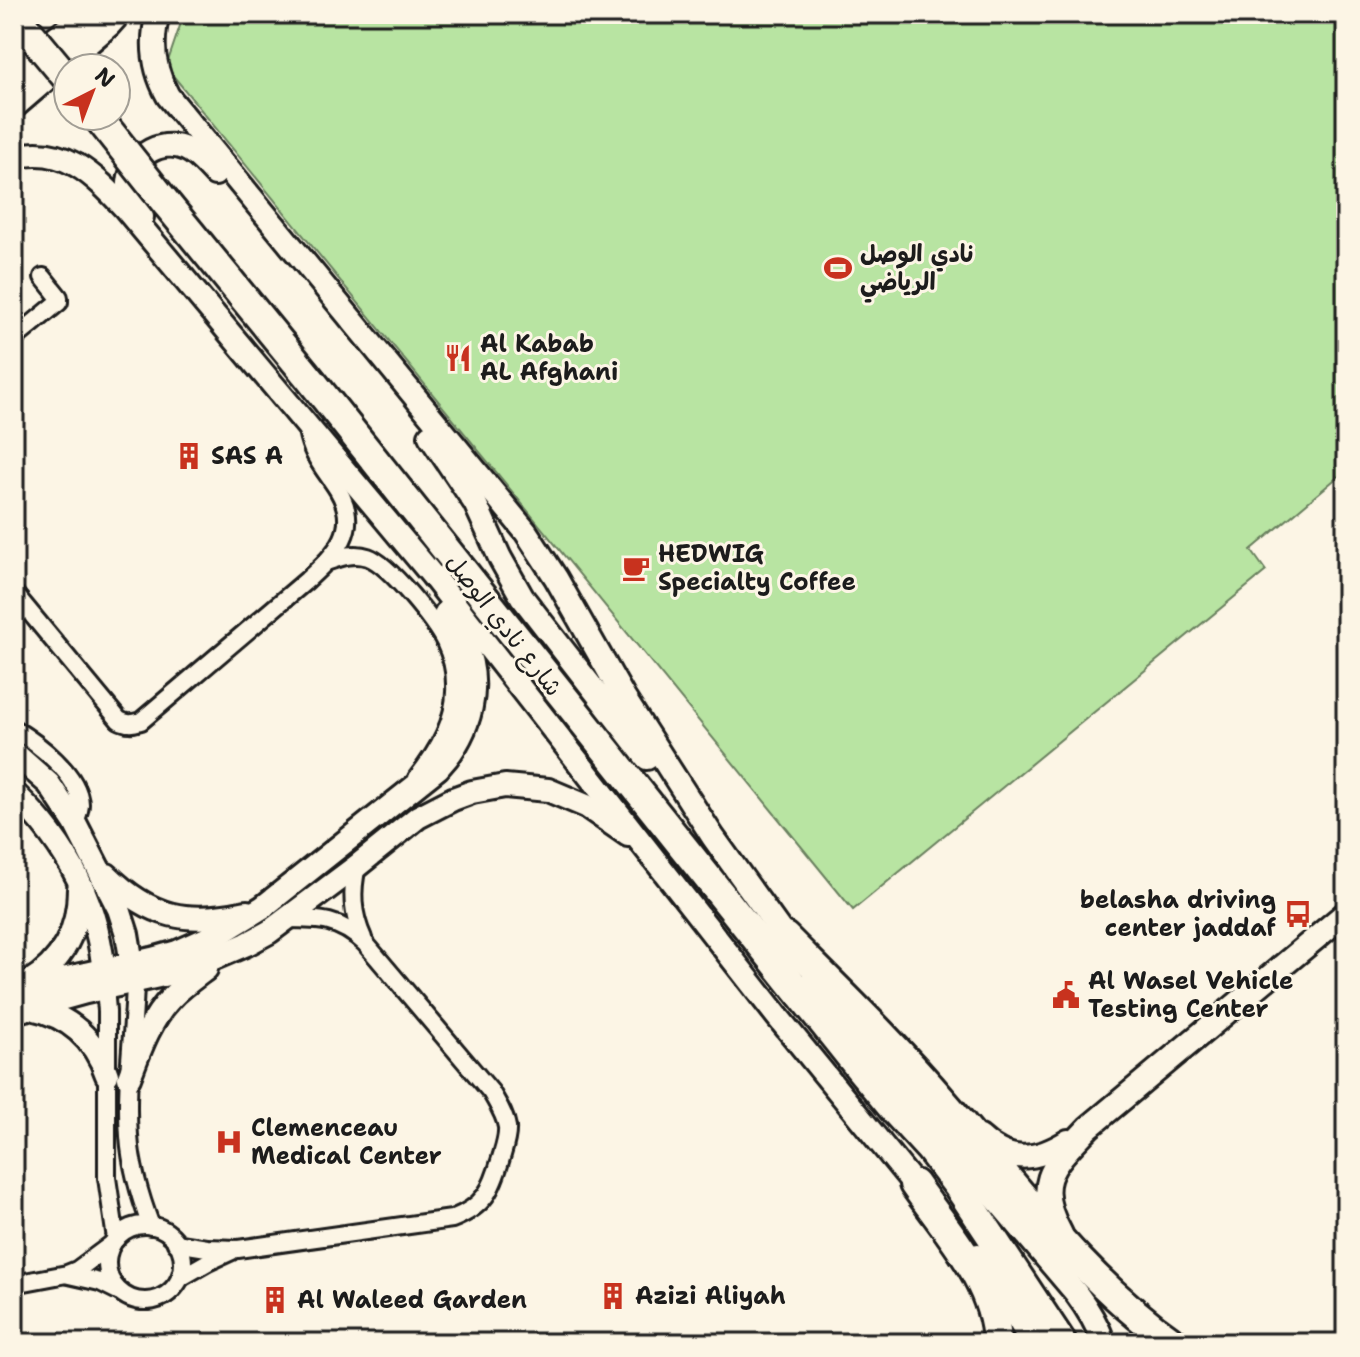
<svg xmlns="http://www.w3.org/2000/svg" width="1360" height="1357" font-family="'Shantell Sans','Playpen Sans Arabic',sans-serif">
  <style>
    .pitch { fill: #b8e4a2; stroke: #6a805f; stroke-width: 2 }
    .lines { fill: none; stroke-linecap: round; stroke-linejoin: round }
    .street-casing { stroke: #1c1c1c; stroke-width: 22 }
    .secondary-casing { stroke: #1c1c1c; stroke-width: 28 }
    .highway-casing { stroke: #1c1c1c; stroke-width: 34 }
    .street { stroke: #fcf5e5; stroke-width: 16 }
    .secondary { stroke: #fcf5e5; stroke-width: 22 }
    .highway { stroke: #fcf5e5; stroke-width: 28 }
    .highway-bridge-casing { stroke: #1c1c1c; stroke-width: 34; stroke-linecap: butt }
    .highway-bridge { stroke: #fcf5e5; stroke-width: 28 }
    .labels { text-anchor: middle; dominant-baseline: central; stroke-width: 6; stroke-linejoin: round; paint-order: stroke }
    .poi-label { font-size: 24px; font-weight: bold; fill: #1c1c1c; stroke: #fcf5e5; text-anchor: start }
    .street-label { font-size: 24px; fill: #1c1c1c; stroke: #fcf5e5 }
  </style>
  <rect width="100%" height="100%" fill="#fcf5e5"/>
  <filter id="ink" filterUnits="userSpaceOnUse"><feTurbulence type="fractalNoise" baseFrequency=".0125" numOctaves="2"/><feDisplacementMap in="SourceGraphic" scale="16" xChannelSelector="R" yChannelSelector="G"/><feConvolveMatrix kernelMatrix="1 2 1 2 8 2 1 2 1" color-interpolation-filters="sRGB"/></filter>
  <g filter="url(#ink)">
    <polygon class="pitch" points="184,14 1346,14 1346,470 1251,550 1266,571 853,910 166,67"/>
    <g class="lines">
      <g class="street-casing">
        <g id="street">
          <polyline points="14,339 59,302 59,297 43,277"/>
          <path d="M326 562C340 557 354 552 368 557 389 564 435 622 445 642 451 655 455 669 455 684 457 720 438 751 417 778"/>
          <path d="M14 593 119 720C127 724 132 724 141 721L307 580C335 554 362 530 338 490 324 468 312 457 307 430"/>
          <path d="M14 729C37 743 79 774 80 804 80 810 77 817 75 823"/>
          <path d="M357 866C351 892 352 914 363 938"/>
          <path d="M135 982C134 1033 125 1085 129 1136 131 1167 140 1197 151 1226"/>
          <polyline points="105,988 107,1011 107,1178 116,1239"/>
          <circle cx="145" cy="1263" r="38"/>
          <path d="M176 1243 207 1248 238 1249 452 1219C485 1206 492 1189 501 1158 504 1148 508 1137 507 1127 505 1114 497 1103 491 1092L365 943C339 919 321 919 287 919"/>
          <polyline points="69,1275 100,1282 118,1291"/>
          <polyline points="180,1278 208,1262 232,1251"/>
          <polyline points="14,1284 67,1274 77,1270 112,1244"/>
        </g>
      </g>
      <g class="secondary-casing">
        <g id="secondary">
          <path d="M158 14C150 43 153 69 168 96L526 532 556 578 624 698 713 837 794 950"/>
          <path d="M14 157C64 144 94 175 125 208L432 575 777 1016 914 1184 923 1193"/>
          <path d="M142 217C136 208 130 200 129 188 127 159 159 137 186 149 198 154 206 165 215 174"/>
          <polyline points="430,436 475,503 500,558 522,597 647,758"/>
          <polyline points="14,753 49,784 75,823 119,909 127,934 134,976"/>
          <path d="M14 793C69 846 99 905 105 982"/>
          <path d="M107 875C151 918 187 925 247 912"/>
          <path d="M813 979 843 1018 1076 1293C1088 1309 1097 1324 1104 1343"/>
          <path d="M28 983C63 962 79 929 79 889"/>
          <path d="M14 990 152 959 177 952 224 931 263 907 438 768C471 733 484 685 463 640 458 631 452 622 446 613"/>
          <path d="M31 1008C69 1016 95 1039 107 1075"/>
          <polyline points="14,1012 86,992 186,970 247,944 269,932 357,866 418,817 453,799 472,792 505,786 548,790 586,806 628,835"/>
          <path d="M129 1078C140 1049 150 1020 171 998 181 987 194 978 206 969"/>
          <path d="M980 1137C1009 1164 1036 1161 1068 1141"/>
          <path d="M1061 1234C1032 1181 1053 1165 1089 1127L1346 913"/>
          <polyline points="978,1255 997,1282 1032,1343"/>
        </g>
      </g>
      <g class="highway-casing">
        <g id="highway">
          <polyline points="14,74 89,15"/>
          <polyline points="14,103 107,23 115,14"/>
          <polyline points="166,203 310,379 861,1070 896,1112 930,1149 958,1186 1062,1343"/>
          <path d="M785 937C840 992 896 1046 946 1105 1018 1188 1083 1280 1174 1343"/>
          <path d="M914 1184C947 1232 995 1282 997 1343"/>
        </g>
      </g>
      <use href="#street" class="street"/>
      <use href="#secondary" class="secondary"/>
      <use href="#highway" class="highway"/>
      <g class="highway-bridge-casing">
        <g id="highway-bridge">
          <polyline points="14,14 68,79"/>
          <polyline points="97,116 166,203"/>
        </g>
      </g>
      <use href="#highway-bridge" class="highway-bridge"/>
    </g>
  </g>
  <defs>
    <g id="stadium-bare" transform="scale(2.16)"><path d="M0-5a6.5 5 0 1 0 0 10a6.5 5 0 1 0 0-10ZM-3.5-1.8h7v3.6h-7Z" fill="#c8321e" stroke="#fcf5e5" stroke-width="2.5" paint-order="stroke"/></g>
    <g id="restaurant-bare" transform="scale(2.16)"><path d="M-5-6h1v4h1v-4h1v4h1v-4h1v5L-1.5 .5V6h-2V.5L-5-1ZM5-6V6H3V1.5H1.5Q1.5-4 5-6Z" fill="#c8321e" stroke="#fcf5e5" stroke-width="2.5" paint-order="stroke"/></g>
    <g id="building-bare" transform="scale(2.16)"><path d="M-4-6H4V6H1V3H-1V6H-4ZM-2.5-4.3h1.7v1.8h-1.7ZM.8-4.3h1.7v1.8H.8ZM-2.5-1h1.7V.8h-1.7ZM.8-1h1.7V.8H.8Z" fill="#c8321e" stroke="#fcf5e5" stroke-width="2.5" paint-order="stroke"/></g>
    <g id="cafe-bare" transform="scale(2.16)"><path d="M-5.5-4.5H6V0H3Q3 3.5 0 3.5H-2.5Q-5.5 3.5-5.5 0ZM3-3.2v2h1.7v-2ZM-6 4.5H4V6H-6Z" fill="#c8321e" stroke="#fcf5e5" stroke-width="2.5" paint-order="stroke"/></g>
    <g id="bus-bare" transform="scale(2.16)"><path d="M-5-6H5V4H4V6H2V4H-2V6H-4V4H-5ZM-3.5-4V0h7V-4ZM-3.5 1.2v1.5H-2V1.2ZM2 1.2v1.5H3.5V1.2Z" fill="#c8321e" stroke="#fcf5e5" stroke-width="2.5" paint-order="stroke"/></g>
    <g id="civic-bare" transform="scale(2.16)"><path d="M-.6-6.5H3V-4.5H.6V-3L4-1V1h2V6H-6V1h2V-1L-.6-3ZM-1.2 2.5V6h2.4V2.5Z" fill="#c8321e" stroke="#fcf5e5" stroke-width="2.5" paint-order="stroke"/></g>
    <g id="hospital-bare" transform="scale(2.16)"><path d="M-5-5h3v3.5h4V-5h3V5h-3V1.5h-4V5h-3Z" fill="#c8321e" stroke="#fcf5e5" stroke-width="2.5" paint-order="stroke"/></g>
  </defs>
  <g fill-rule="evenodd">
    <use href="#stadium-bare" x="838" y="268"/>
    <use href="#restaurant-bare" x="458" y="358"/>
    <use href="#building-bare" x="189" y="456"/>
    <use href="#cafe-bare" x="636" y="568"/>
    <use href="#bus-bare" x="1298" y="914"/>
    <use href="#civic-bare" x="1066" y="995"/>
    <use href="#hospital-bare" x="229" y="1142"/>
    <use href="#building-bare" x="613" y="1296"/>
    <use href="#building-bare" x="275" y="1300"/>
  </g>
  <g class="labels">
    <g class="poi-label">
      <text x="860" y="254">نادي الوصل<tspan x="860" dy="28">الرياضي</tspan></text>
      <text x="480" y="344">Al Kabab<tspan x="480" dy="28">AL Afghani</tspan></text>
      <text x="211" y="456">SAS A</text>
      <text x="658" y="554">HEDWIG<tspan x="658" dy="28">Specialty Coffee</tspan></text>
      <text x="1276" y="900" text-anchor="end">belasha driving<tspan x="1276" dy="28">center jaddaf</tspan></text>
      <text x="1088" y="981">Al Wasel Vehicle<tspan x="1088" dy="28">Testing Center</tspan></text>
      <text x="251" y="1128">Clemenceau<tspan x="251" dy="28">Medical Center</tspan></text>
      <text x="635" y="1296">Azizi Aliyah</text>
      <text x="297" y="1300">Al Waleed Garden</text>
    </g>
    <g class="street-label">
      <text transform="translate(504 625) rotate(52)">شارع نادي الوصل</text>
    </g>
  </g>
  <rect width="1360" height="1357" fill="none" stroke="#fcf5e5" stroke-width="48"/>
  <rect x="24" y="24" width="1312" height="1309" fill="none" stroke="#1c1c1c" stroke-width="3" filter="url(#ink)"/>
  <g transform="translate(92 92) rotate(42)"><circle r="38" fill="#fcf5e5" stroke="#a29e95" stroke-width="2"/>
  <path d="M0-6L14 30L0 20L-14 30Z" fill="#c8321e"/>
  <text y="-12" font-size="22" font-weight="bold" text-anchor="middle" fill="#1c1c1c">N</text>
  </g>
</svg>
